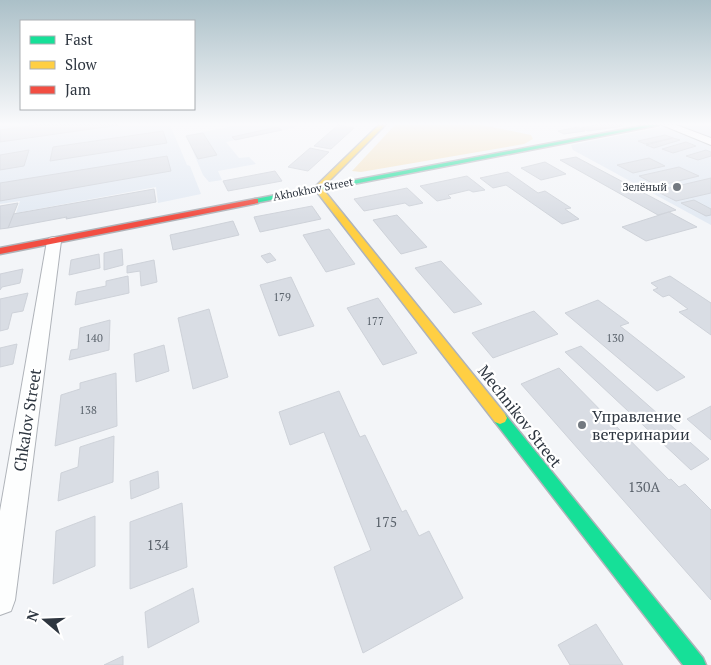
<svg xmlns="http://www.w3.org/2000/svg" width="711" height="665" font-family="'PT Serif',serif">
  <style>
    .built { fill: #e3eaf3 }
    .green { fill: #f4e3c3 }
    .building { fill: #d9dde4; stroke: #ced2d9 }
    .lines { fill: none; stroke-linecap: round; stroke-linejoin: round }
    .street-casing { stroke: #afb3b9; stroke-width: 2 }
    .fast-casing { stroke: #afb3b9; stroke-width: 3 }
    .slow-casing { stroke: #afb3b9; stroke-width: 3 }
    .jam-casing { stroke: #afb3b9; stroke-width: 3 }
    .street { fill: #fdfefe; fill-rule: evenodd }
    .fast { fill: #16e098; fill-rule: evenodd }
    .slow { fill: #ffcf43; fill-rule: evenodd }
    .jam { fill: #f24e42; fill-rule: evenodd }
    .poi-dot { fill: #737980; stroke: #fff; stroke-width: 2 }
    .labels { text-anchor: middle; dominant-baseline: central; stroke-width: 4.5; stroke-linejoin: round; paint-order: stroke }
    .far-poi-label { font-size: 11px; fill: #2e3640; stroke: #fff; text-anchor: end }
    .far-street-label { font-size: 11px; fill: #2e3640; stroke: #fff }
    .number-label { font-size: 11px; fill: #5a626b }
    .near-number-label { font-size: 14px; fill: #5a626b }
    .near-street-label { font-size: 16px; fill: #2e3640; stroke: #fff }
    .near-poi-label { font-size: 16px; fill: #2e3640; stroke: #fff; text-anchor: start }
  </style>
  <rect width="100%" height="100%" fill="#f3f5f8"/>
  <g class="built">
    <polygon points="0,125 170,125 187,165 190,166 201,194 158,203 156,187 16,213 20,201 0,204"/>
    <polygon points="240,125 298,125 293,128 226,142 239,158 249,157 256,164 218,171 222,180 209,182 203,175 186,135"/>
    <polygon points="672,125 711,125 711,225 573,150 571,145"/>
  </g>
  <polygon class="green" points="395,125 482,125 531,135 533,139 524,144 361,172 352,171"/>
  <g class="building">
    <polygon points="37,125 119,125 0,142 0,130"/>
    <polygon points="338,125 354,128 331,149 314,146"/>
    <polygon points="595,125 621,125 623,126 588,131 581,128"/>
    <polygon points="277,127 282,130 235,140 232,137"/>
    <polygon points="578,127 585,131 564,134 558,131"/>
    <polygon points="163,131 167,143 50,161 53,147"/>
    <polygon points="203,133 217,155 198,159 186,136"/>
    <polygon points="665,135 673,138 645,144 638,141"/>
    <polygon points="673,138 680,140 654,148 646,145"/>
    <polygon points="686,142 696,146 673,153 662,149"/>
    <polygon points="310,148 329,152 308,171 288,167"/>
    <polygon points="29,150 24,166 0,170 0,155"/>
    <polygon points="706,150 711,152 711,156 698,160 686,156"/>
    <polygon points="167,156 171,171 0,201 0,183"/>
    <polygon points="576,157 676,210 658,215 560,160"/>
    <polygon points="649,158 665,166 633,173 617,165"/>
    <polygon points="545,162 566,174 541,180 521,168"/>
    <polygon points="679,167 699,176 658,186 639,176"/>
    <polygon points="275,171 282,181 228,191 223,181"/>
    <polygon points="508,172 538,193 545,191 571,208 565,209 579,219 562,224 506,185 493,188 480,178"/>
    <polygon points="467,176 485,190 473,192 469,190 448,195 451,198 437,201 420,186"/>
    <polygon points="711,178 711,193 676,201 656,191"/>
    <polygon points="407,188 423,203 409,206 405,203 364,211 354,199"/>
    <polygon points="154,189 156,202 66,219 67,217 8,228 13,214"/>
    <polygon points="694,200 711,209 711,215 706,216 681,203"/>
    <polygon points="18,203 8,228 0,229 0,206"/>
    <polygon points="312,206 321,219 260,232 254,217"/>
    <polygon points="669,212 697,227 646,241 622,227"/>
    <polygon points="397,215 427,247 401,254 373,220"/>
    <polygon points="233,221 239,235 173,250 170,235"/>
    <polygon points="329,229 355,264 326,272 303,235"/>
    <polygon points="122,249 123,265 104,270 104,253"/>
    <polygon points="270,253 276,260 267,263 261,256"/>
    <polygon points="99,254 100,268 69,275 71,260"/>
    <polygon points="154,260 157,282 141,286 140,271 127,273 127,266"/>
    <polygon points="441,261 461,282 482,304 454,313 415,268"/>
    <polygon points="23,269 20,283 2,287 0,290 0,274"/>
    <polygon points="128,276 129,293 75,305 77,292 106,286 106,281"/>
    <polygon points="670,276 711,303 711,335 679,312 688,309 669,295 663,297 653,290 658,288 651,283"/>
    <polygon points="291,277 314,326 279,336 260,285"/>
    <polygon points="28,293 23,311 12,313 8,329 0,331 0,299"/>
    <polygon points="378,298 417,353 383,365 347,308"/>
    <polygon points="598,300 629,323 620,326 685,377 657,391 565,313"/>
    <polygon points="209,309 228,377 193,389 178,318"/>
    <polygon points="534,311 558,334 493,358 472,333"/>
    <polygon points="110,320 109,350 69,360 71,350 78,349 80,328"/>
    <polygon points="17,344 13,364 0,367 0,348"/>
    <polygon points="164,345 169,371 136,382 134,354"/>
    <polygon points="581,346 709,459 691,470 565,352"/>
    <polygon points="559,368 669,480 671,479 679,487 685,484 711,510 711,600 521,384"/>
    <polygon points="116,373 117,426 55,446 61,395 80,389 80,383"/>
    <polygon points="339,391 360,437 365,435 402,512 406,510 419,536 429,531 463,598 363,653 334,567 371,550 324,432 290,445 279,412"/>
    <polygon points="711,406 711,440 687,419"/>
    <polygon points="114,436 113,482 58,501 61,473 78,467 80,447"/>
    <polygon points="158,471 159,488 131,499 130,481"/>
    <polygon points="182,503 187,567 130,589 130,522"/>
    <polygon points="95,516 95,566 53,584 56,531"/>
    <polygon points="193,588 199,622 148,648 145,612"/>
    <polygon points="596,624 623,665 570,665 558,645"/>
    <polygon points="123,656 123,665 104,665"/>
  </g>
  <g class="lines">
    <g class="street-casing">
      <g id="street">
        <polygon points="662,125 676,125 711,138 711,145"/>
        <polygon points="54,237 59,238 61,241 15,600 11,611 0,615 0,511 47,241 49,238"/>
      </g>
    </g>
    <g class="fast-casing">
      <g id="fast">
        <polygon points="647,125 659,125 255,203 251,201 255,199"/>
        <polygon points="500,412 505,414 703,658 706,665 683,665 495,422 493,418 495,414"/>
      </g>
    </g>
    <g class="slow-casing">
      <polygon id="slow" points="379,125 385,125 322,188 505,414 507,418 505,422 500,424 495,422 314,188"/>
    </g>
    <g class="jam-casing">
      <polygon id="jam" points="255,199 258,199 258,203 0,254 0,248"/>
    </g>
    <use href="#street" class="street"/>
    <use href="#fast" class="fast"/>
    <use href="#slow" class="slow"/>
    <use href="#jam" class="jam"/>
  </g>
  <linearGradient id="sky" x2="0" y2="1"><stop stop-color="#abc0c8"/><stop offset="0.57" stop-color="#fafafc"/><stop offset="1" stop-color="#fafafc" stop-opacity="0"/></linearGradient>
  <rect width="711" height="218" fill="url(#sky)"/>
  <g class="poi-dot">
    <circle cx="677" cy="187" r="5"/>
    <circle cx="582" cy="425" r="5"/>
  </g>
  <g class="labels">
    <g class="far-poi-label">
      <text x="667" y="187">Зелёный</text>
    </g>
    <g class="far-street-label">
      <text transform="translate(313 189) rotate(-11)">Akhokhov Street</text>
    </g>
    <g class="number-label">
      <text x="282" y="297">179</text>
      <text x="375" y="321">177</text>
      <text x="94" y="338">140</text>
      <text x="615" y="338">130</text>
      <text x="88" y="410">138</text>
    </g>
    <g class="near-number-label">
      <text x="644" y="486">130А</text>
      <text x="386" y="521">175</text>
      <text x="158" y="544">134</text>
    </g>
    <g class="near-street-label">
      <text transform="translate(520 416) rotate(52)">Mechnikov Street</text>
      <text transform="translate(27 420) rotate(-81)">Chkalov Street</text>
    </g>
    <g class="near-poi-label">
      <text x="592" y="416">Управление<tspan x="592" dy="18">ветеринарии</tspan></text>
    </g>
  </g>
  <rect x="20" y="20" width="175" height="90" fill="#ffffff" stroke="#abafb3"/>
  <rect x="30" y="36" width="25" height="8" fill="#16e098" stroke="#abafb3"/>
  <text x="65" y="45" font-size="15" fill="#2e3640">Fast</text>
  <rect x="30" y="61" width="25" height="8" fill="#ffcf43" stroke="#abafb3"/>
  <text x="65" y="70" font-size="15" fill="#2e3640">Slow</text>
  <rect x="30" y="86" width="25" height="8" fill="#f24e42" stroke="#abafb3"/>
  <text x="65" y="95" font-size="15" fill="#2e3640">Jam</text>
  <g transform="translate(45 620) rotate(289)" stroke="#ffffff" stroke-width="4" paint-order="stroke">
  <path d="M0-4L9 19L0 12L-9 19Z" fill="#2e3640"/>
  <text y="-8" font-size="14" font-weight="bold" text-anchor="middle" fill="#2e3640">N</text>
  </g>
</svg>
